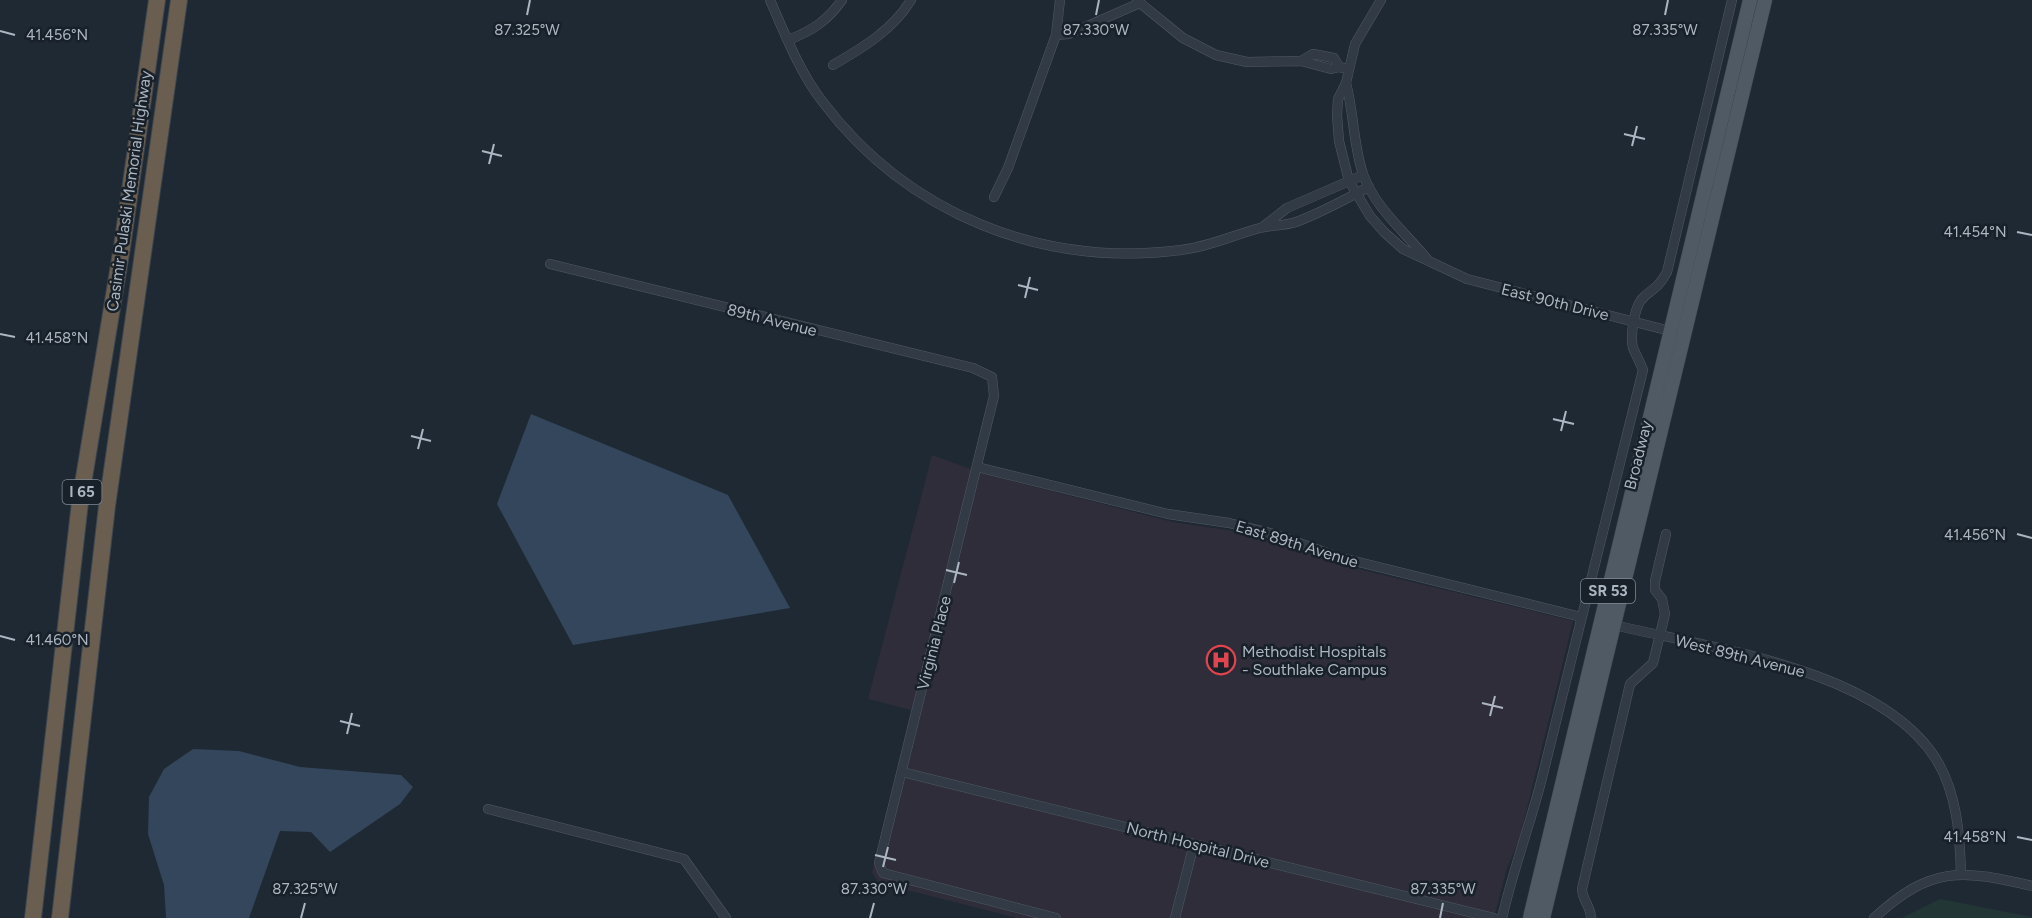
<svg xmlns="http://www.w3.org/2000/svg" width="2032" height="918" font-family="Figtree,sans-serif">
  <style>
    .medical { fill: #2e2d39 }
    .green { fill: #223636 }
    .water { fill: #33465b }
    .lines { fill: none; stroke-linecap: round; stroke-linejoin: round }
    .street-casing { stroke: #505963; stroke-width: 10 }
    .primary-casing { stroke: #3c444e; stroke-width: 15 }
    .highway-casing { stroke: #3d464f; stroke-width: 18 }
    .street { stroke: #323b45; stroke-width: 9 }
    .primary { stroke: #505a65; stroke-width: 14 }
    .highway { stroke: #6a5e50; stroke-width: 16 }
    .ticks { fill: none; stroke: #acb6c2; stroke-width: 2 }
    .labels { text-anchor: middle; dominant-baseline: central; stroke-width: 5; stroke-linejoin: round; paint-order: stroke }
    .shield { fill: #182029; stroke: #808994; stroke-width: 1.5 }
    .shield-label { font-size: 15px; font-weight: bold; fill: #acb6c2 }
    .street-label { font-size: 16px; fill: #acb6c2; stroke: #182029 }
    .poi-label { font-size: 16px; fill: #acb6c2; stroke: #182029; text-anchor: start }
    .ticks-label { font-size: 15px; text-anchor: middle; fill: #acb6c2; stroke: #182029; stroke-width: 5; stroke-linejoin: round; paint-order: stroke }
  </style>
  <rect width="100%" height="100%" fill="#1f2934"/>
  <polygon class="medical" points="932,455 985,474 1173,522 1233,531 1284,544 1338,564 1573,621 1519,841 1507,868 1494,918 1017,918 879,883 872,873 911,710 868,699"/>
  <polygon class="green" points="1940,899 2032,917 2032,918 1902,918"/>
  <g class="water">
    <polygon points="531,414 728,495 790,608 573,645 497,504"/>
    <polygon points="193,749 239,751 300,767 401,775 413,787 400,804 330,852 311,832 280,831 249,918 166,918 164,885 148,834 149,797 164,769"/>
  </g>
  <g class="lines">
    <g class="street-casing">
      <g id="street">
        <path d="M770 0C785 34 799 71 822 101 907 214 1042 268 1181 250 1209 247 1233 235 1260 228 1271 225 1284 226 1296 222 1321 213 1345 199 1369 187"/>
        <polyline points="1381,0 1355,44 1346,83 1338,99 1337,115 1339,141 1349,181 1370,216 1384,232 1403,249 1467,279 1674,332"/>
        <polyline points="1140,3 1183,38 1216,55 1247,62 1301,61 1331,69 1339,67 1348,69"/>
        <polyline points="1056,35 1069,34 1140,3 1137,1"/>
        <path d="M788 40C812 31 827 21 842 0"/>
        <polyline points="1301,61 1313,54 1334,58 1339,67"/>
        <path d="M833 65C862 48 893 30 911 0"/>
        <path d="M1346 83C1354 113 1353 144 1363 174 1375 208 1405 232 1427 259"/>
        <polyline points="994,197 1008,168 1056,35 1060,0"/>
        <polyline points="1264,226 1287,208 1363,175"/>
        <polyline points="550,264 973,368 992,377 994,396 879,863 883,873 1056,918"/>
        <polyline points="977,467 1168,514 1229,523 1274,534 1338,557 1581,617"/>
        <path d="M1614 625C1711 648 1879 669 1936 759 1957 793 1960 835 1961 874"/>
        <polyline points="902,772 1494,918"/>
        <polyline points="488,809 684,859 726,918"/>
        <polyline points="1175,918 1194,844"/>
        <path d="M1502 918C1513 870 1530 825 1542 778 1576 642 1609 506 1643 370 1640 362 1636 355 1633 348 1630 336 1634 310 1641 300 1650 289 1657 291 1667 272L1732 0"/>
        <path d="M1591 918C1591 906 1582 900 1582 889L1630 684 1653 663 1665 614 1662 599 1655 590V581L1666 534"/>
        <path d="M1874 918C1931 866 1960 869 2032 886"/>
      </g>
    </g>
    <g class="primary-casing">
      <g id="primary">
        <polyline points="1530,918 1750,0"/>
        <polyline points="1543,918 1765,0"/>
      </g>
    </g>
    <g class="highway-casing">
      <g id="highway">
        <polyline points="33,918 80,502 122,247 157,0"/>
        <polyline points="60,918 107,506 179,0"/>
      </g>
    </g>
    <use href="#street" class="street"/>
    <use href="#primary" class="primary"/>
    <use href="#highway" class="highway"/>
  </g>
  <path class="ticks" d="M527 15 530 0M1096 15 1099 0M1665 15 1668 0M0 31 15 35M1624 134 1645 139M1632 146 1637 126M482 151 502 156M489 164 494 144M2017 232 2032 235M1018 285 1038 290M1025 298 1030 277M0 334 15 337M1553 419 1574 424M1561 431 1566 411M411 436 431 441M418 449 423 429M2017 534 2032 538M946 570 967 575M954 583 959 562M0 636 15 640M1482 703 1503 708M1490 716 1495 696M340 721 360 726M347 734 352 713M2017 837 2032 840M875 855 896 860M883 867 888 847M301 918 305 903M870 918 874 903M1440 918 1443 903"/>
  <defs>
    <g id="hospital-ring" transform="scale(1.5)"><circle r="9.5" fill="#182029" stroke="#e0444e" stroke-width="1.5"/><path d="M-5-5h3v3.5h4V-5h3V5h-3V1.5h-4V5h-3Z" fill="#e0444e"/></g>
  </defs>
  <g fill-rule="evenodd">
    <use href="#hospital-ring" x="1221" y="660"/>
  </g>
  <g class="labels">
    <g class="shield">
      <rect x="62.5" y="480" width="39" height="24" rx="4.5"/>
      <rect x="1581" y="579" width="54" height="24" rx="4.5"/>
    </g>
    <g class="shield-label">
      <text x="82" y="492">I 65</text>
      <text x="1608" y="591">SR 53</text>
    </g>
    <g class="street-label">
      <text transform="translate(129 191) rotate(-82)">Casimir Pulaski Memorial Highway</text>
      <text transform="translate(1555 302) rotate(14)">East 90th Drive</text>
      <text transform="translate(772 320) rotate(14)">89th Avenue</text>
      <text transform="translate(1638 455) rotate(-76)">Broadway</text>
      <text transform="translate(1297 544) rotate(17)">East 89th Avenue</text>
      <text transform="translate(934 643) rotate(-76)">Virginia Place</text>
      <text transform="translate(1740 656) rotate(14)">West 89th Avenue</text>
      <text transform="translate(1198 845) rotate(14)">North Hospital Drive</text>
    </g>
    <g class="poi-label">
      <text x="1242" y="651">Methodist Hospitals<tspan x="1242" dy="18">- Southlake Campus</tspan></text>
    </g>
  </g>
  <g class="ticks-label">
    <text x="527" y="35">87.325°W</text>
    <text x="1096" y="35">87.330°W</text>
    <text x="1665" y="35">87.335°W</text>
    <text x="57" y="40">41.456°N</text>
    <text x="1975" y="237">41.454°N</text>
    <text x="57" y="343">41.458°N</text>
    <text x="1975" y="540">41.456°N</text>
    <text x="57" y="645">41.460°N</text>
    <text x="1975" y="842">41.458°N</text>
    <text x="305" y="894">87.325°W</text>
    <text x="874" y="894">87.330°W</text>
    <text x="1443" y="894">87.335°W</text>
  </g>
</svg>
